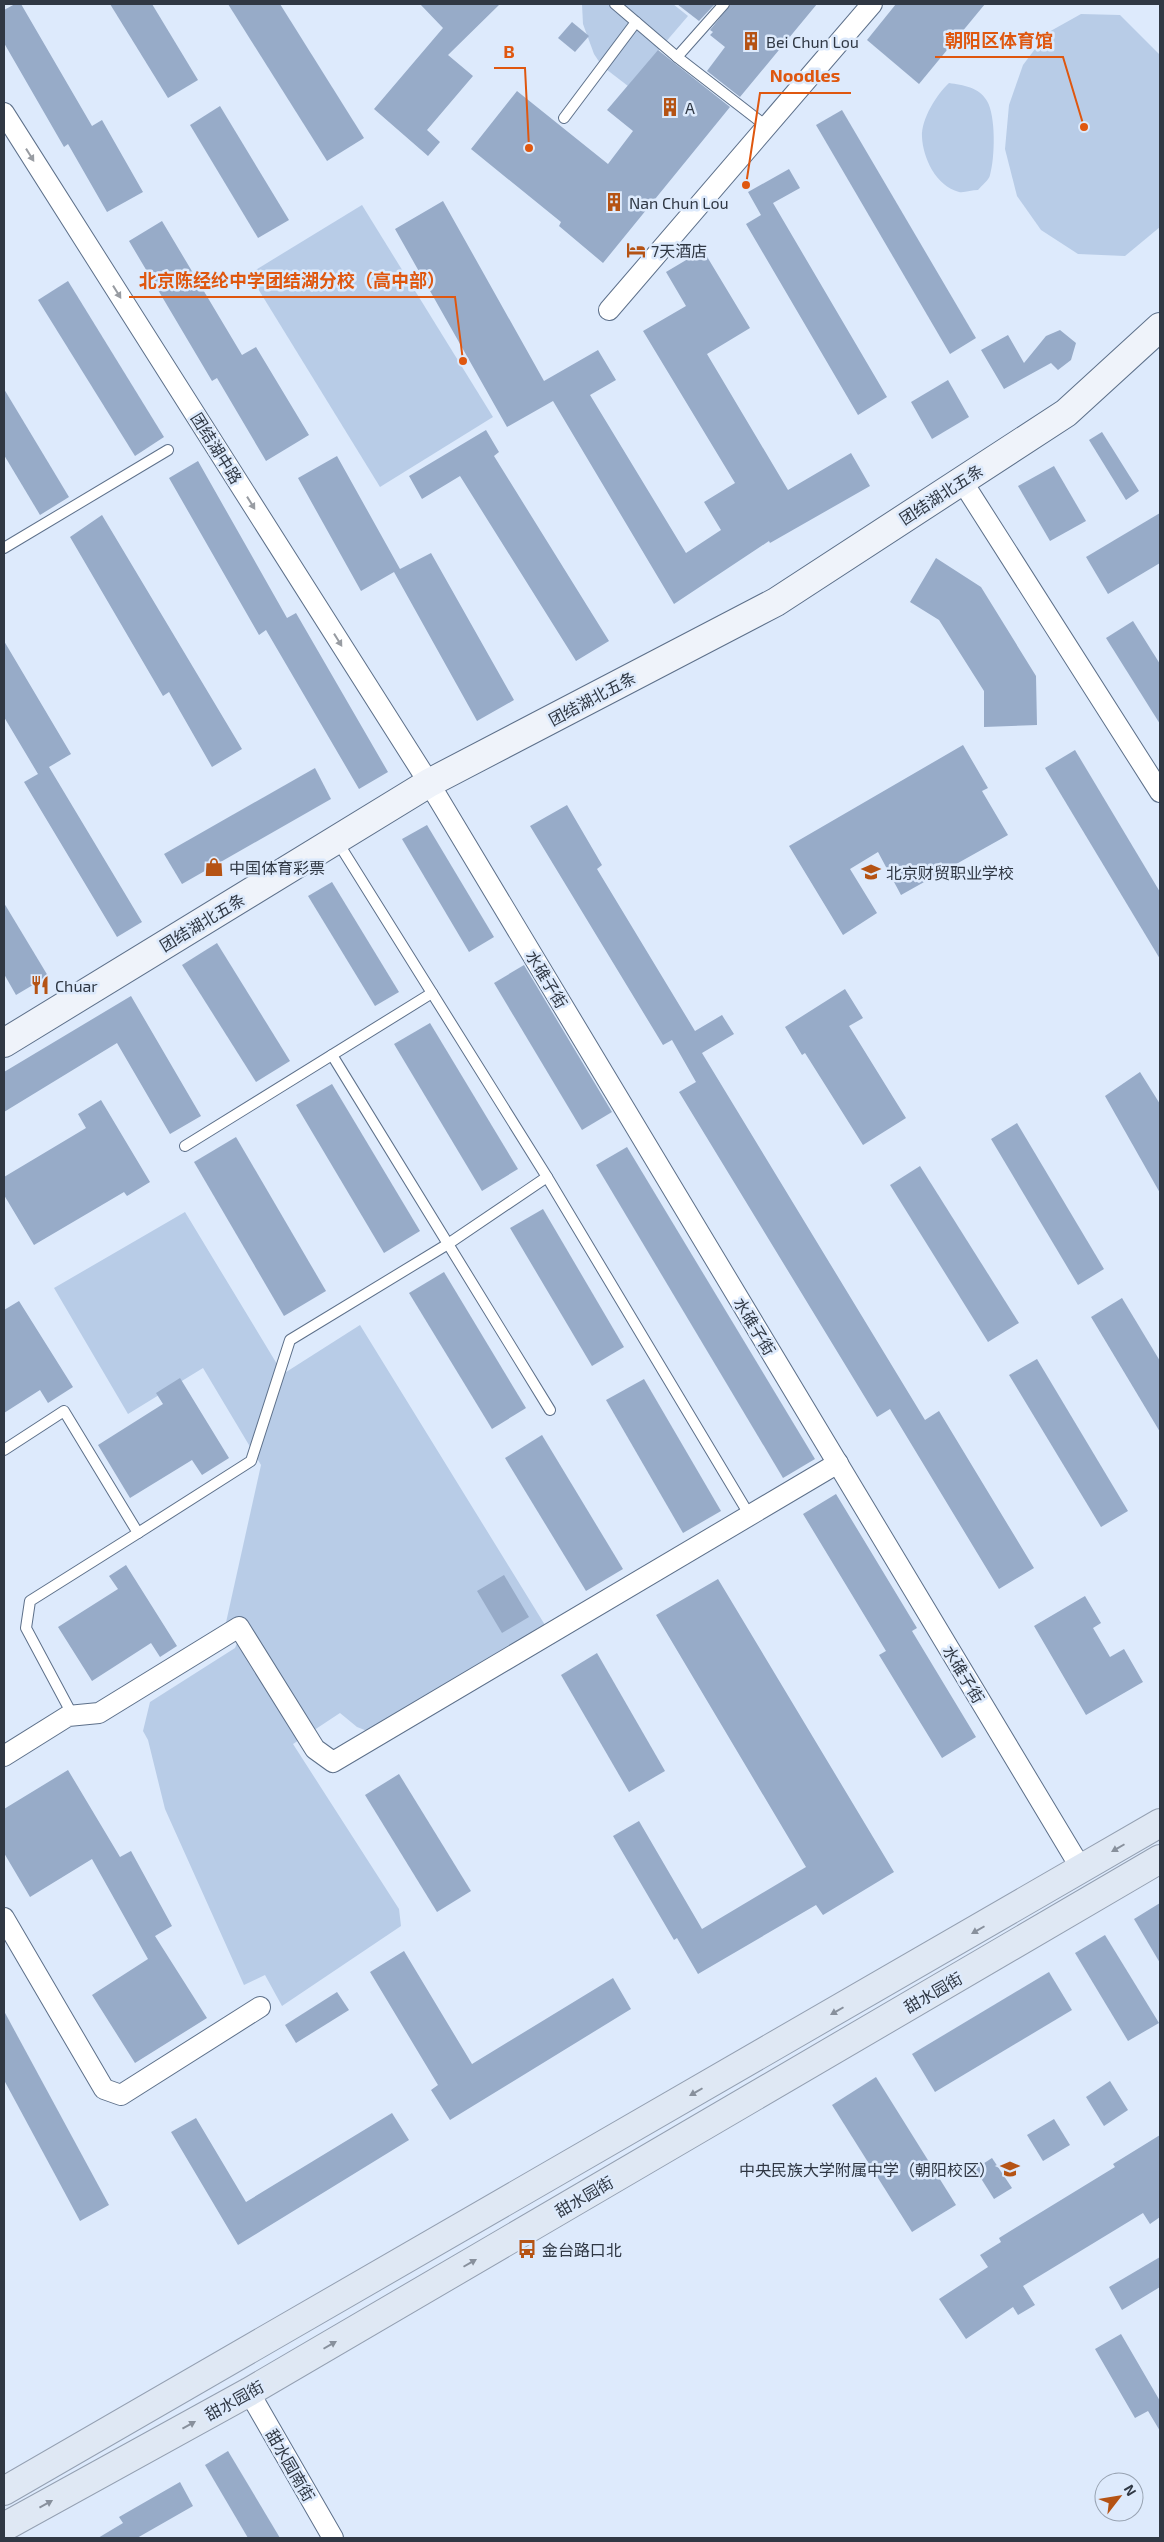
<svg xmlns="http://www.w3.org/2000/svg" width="1164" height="2542" font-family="'Exo 2','Noto Sans SC',sans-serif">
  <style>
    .green { fill: #b8cce7 }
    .building { fill: #97abc8 }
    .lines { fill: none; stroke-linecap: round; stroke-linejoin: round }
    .lane-casing { stroke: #5d708a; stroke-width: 12 }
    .street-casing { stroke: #5d708a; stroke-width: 22 }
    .secondary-casing { stroke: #5d708a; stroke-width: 30 }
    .primary-casing { stroke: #94a0b2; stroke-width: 30 }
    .lane { stroke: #fff; stroke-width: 10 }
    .street { stroke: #fff; stroke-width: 20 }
    .secondary { stroke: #eff3fa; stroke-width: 28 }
    .primary { stroke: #dfe8f4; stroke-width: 28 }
    .oneway { fill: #989ca2 }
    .oneway2 { fill: #88909c }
    .labels { text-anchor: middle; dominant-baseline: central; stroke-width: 5; stroke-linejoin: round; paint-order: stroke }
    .poi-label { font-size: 16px; fill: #303844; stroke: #ddeafc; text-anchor: start }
    .street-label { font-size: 16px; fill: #303844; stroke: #ddeafc }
    .leader { fill: none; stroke: #df570f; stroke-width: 2 }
    .callout-dot { fill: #df570f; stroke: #ddeafc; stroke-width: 2 }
    .callout-label { font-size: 18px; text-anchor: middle; font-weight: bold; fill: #df570f; stroke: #ddeafc; stroke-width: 5; stroke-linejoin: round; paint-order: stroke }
  </style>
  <rect width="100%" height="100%" fill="#ddeafc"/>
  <g class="green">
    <polygon points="582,4 673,4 688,16 628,86 602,66 594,54 583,24"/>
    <polygon points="1081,14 1120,15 1160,55 1160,227 1125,256 1078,254 1041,230 1017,196 1005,149 1009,105 1023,65 1047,33"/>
    <path d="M949 83C963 85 979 87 987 101 996 116 995 158 990 175 989 180 982 185 978 190 972 190 964 193 959 192 936 186 923 158 922 137 921 119 937 94 949 83Z"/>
    <polygon points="362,205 493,417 380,487 249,274"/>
    <polygon points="185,1212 283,1374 360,1325 553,1638 388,1739 357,1727 340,1713 293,1744 399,1909 401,1926 282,2006 265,1975 244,1985 165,1809 148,1740 143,1731 150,1702 235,1648 240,1636 225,1627 261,1465 203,1368 128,1414 54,1288"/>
  </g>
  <g class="building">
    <polygon points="15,4 21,4 92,126 102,120 143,192 107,212 68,144 64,147 4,43 4,10"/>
    <polygon points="110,4 152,4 198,80 168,98"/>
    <polygon points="228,4 280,4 364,138 327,161"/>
    <polygon points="420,4 500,4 448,55 473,76 427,130 440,142 428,156 374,109 443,28"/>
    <polygon points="677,4 715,4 699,21"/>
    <polygon points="731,4 817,4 740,97 707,71 725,47 710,35 713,32 710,30"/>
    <polygon points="896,4 985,4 919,84 867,40"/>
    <polygon points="572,22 589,36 575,52 558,38"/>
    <polygon points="658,50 730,107 603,263 559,226 561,222 471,149 517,91 608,164 633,131 607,110"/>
    <polygon points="220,106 289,220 258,238 190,125"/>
    <polygon points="842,110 976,338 950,354 816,125"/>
    <polygon points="789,169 800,188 773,203 887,397 858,415 746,224 761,215 748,192"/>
    <polygon points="443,201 544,381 598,350 616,380 590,395 686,553 721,530 704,502 735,483 643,331 686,306 666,272 703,250 750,328 707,354 788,490 851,453 870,486 770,543 769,541 674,604 553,401 507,427 395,229"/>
    <polygon points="162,221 242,355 256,347 309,435 266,461 217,378 212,381 129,241"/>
    <polygon points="68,281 164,437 135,456 38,300"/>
    <polygon points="1060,330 1076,343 1071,360 1058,370 1051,363 1004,389 981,350 1008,335 1024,363 1046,336"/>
    <polygon points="948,380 969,417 932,439 911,402"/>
    <polygon points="4,389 69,497 40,515 4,455"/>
    <polygon points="486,430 499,452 494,456 609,641 576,661 460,476 422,499 409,476"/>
    <polygon points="1102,432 1139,491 1126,500 1089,440"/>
    <polygon points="337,456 400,569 431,553 514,700 477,721 394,572 361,591 298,478"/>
    <polygon points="198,461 287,618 296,613 388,772 359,789 266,630 259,635 169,478"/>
    <polygon points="1054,466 1086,521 1050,541 1018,486"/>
    <polygon points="1160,513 1160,563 1108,594 1086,557"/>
    <polygon points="102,515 242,749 212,767 169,692 163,696 70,537"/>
    <polygon points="936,558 981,587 1036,676 1037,725 984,727 984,691 939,620 910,602"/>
    <polygon points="1133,621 1160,664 1160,724 1106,638"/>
    <polygon points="4,641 71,754 49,767 142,922 117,937 24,782 38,774 4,717"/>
    <polygon points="963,745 988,788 982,791 1008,835 901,895 878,852 850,869 877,913 843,935 789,846"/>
    <polygon points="1075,750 1160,892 1160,959 1045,768"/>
    <polygon points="315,768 331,799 182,884 164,854"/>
    <polygon points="567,805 602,865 597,869 695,1031 722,1015 734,1034 702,1053 925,1420 939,1411 1034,1568 999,1589 890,1409 877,1417 679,1092 696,1082 672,1040 663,1045 530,826"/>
    <polygon points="427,825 494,937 469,952 402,839"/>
    <polygon points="332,882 399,992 375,1006 308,896"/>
    <polygon points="4,903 48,976 16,995 4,974"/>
    <polygon points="217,943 290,1061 256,1082 182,965"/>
    <polygon points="524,965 612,1112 582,1130 494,983"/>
    <polygon points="845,989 863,1018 849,1026 906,1118 863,1145 805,1053 802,1055 785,1027"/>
    <polygon points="131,996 201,1116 170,1134 117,1043 4,1112 4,1072"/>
    <polygon points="430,1023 518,1169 482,1191 394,1044"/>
    <polygon points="1140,1072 1160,1104 1160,1193 1105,1096"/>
    <polygon points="332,1084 420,1231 384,1253 296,1105"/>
    <polygon points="101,1100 150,1182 127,1196 124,1192 34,1245 4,1195 4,1177 86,1128 78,1114"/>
    <polygon points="1017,1123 1104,1269 1078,1285 991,1139"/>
    <polygon points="236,1137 326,1291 284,1316 194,1162"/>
    <polygon points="627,1147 815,1459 783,1478 596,1165"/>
    <polygon points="920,1166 1019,1323 988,1342 890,1185"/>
    <polygon points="543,1209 624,1347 592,1366 510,1228"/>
    <polygon points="444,1272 526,1408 492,1429 409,1293"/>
    <polygon points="1122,1298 1160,1361 1160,1432 1091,1317"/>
    <polygon points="19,1301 73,1387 48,1403 40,1390 4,1413 4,1310"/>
    <polygon points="1037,1359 1128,1511 1101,1527 1009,1375"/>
    <polygon points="180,1378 229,1458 202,1475 192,1460 130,1498 98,1445 163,1404 156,1393"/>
    <polygon points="644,1379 721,1511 683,1533 606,1400"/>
    <polygon points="542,1435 623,1569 586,1591 505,1458"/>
    <polygon points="836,1494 917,1628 912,1631 976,1737 942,1758 879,1655 886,1651 803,1514"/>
    <polygon points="126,1565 177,1646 160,1657 151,1643 92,1681 58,1627 118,1589 109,1576"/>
    <polygon points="504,1575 529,1617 502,1633 477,1591"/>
    <polygon points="718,1579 894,1872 823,1915 816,1905 698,1974 677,1938 674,1940 613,1836 639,1821 702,1929 806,1867 656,1615"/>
    <polygon points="1085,1596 1101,1623 1093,1628 1110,1657 1124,1649 1143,1682 1086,1715 1034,1626"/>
    <polygon points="597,1653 665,1771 629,1792 561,1675"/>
    <polygon points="68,1770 120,1857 131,1851 172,1926 155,1936 207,2018 135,2063 92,1995 148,1959 92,1859 30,1897 4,1853 4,1809"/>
    <polygon points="399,1774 471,1891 437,1912 365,1795"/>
    <polygon points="1160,1903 1160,1963 1134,1919"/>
    <polygon points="1105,1935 1159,2023 1128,2041 1075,1953"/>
    <polygon points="404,1951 472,2064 613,1978 631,2009 450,2120 431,2090 438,2085 370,1972"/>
    <polygon points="1049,1972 1072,2010 935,2092 912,2054"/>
    <polygon points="337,1992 349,2010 296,2043 285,2025"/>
    <polygon points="4,2011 109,2205 80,2221 4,2080"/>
    <polygon points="876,2077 956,2205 912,2232 832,2105"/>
    <polygon points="1110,2081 1128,2110 1104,2126 1086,2097"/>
    <polygon points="392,2113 409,2140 238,2245 171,2132 196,2118 246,2202"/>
    <polygon points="1054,2119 1070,2145 1043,2161 1027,2135"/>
    <polygon points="1160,2135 1160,2217 1150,2224 1143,2213 1023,2286 1035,2305 1018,2315 1013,2307 966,2339 939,2299 988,2267 980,2255 1001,2242 999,2238 1115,2167 1113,2164"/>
    <polygon points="992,2158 1012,2188 994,2199 975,2169"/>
    <polygon points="1160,2257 1160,2287 1122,2310 1109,2287"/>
    <polygon points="1121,2334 1160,2401 1160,2431 1148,2411 1135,2418 1095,2349"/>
    <polygon points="228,2451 280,2538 248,2538 205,2465"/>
    <polygon points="180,2482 193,2506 137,2538 98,2538 123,2523 119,2517"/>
  </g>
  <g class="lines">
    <g class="lane-casing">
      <g id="lane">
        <polyline points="615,4 677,57 724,4"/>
        <polyline points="677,57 766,126"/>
        <polyline points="564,118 636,22"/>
        <polyline points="4,548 168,450"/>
        <polyline points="432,993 547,1177 750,1516"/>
        <polyline points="332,1055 550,1410"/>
        <polyline points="185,1146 432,993 337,841"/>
        <polyline points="4,1450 64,1411 138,1533 30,1601 26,1628 73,1716"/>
        <polyline points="138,1533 251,1461 290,1340 448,1244 547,1177"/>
      </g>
    </g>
    <g class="street-casing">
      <g id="street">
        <polyline points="4,113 429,783 1082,1870"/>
        <polyline points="609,310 872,4"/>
        <polyline points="962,481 1160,792"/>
        <polyline points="4,1756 68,1716 99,1713 239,1627 315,1749 333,1762 838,1463"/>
        <polyline points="4,1918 104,2089 121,2095 260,2007"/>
        <polyline points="249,2392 333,2538"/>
      </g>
    </g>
    <g class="secondary-casing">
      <polyline id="secondary" points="4,1043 429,783 776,602 1066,413 1160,327"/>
    </g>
    <g class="primary-casing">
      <g id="primary">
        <polyline points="4,2491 1160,1823"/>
        <polyline points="4,2527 249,2392 1160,1859"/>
      </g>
    </g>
    <use href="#lane" class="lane"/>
    <use href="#street" class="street"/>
    <use href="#secondary" class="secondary"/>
    <use href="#primary" class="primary"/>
  </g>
  <defs><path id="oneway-solid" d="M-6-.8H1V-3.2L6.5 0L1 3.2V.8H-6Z" transform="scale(1.25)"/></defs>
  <g class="oneway">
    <use href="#oneway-solid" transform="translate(30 155) rotate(58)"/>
    <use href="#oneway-solid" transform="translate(117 292) rotate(58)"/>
    <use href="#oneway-solid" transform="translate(251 503) rotate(58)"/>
    <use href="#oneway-solid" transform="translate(338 640) rotate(58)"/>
  </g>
  <g class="oneway2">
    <use href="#oneway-solid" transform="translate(1118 1848) rotate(150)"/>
    <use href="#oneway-solid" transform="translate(978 1930) rotate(150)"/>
    <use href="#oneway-solid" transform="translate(837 2011) rotate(150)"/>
    <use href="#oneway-solid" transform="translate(696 2092) rotate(150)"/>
    <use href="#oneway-solid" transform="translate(470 2263) rotate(-30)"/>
    <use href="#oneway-solid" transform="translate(330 2345) rotate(-30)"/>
    <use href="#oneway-solid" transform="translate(189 2425) rotate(-29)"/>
    <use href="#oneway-solid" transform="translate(46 2504) rotate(-29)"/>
  </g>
  <defs>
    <g id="building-bare" transform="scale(1.5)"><path d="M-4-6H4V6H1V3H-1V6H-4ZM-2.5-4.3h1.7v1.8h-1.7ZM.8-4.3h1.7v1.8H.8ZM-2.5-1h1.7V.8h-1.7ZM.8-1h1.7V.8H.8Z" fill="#b55314" stroke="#ddeafc" stroke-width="2.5" paint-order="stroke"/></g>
    <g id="hotel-bare" transform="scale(1.5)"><path d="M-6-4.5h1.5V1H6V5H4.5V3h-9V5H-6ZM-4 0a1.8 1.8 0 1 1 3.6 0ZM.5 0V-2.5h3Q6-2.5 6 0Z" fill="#b55314" stroke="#ddeafc" stroke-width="2.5" paint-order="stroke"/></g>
    <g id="shop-bare" transform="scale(1.5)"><path d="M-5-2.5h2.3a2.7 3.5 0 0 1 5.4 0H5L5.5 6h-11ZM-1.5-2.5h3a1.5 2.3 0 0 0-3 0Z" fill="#b55314" stroke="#ddeafc" stroke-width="2.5" paint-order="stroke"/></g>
    <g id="school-bare" transform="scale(1.5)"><path d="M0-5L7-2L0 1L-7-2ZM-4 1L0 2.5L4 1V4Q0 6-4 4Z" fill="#b55314" stroke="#ddeafc" stroke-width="2.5" paint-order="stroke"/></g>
    <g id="restaurant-bare" transform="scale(1.5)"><path d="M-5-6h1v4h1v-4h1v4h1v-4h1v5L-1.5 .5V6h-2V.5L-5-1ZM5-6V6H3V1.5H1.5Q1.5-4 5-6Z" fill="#b55314" stroke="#ddeafc" stroke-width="2.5" paint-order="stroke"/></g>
    <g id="bus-bare" transform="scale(1.5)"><path d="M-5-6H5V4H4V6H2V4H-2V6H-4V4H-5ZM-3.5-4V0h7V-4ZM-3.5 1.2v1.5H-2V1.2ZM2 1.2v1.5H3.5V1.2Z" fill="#b55314" stroke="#ddeafc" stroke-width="2.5" paint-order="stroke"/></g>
  </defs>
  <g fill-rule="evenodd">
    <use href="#building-bare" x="751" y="41"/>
    <use href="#building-bare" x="670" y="107"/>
    <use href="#building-bare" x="614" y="202"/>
    <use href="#hotel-bare" x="636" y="250"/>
    <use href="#shop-bare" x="214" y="867"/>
    <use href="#school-bare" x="871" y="872"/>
    <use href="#restaurant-bare" x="40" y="985"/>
    <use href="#school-bare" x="1010" y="2169"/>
    <use href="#bus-bare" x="527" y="2249"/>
  </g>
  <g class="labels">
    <g class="poi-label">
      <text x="766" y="41">Bei Chun Lou</text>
      <text x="685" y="107">A</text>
      <text x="629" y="202">Nan Chun Lou</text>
      <text x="651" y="250">7天酒店</text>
      <text x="229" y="867">中国体育彩票</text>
      <text x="886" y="872">北京财贸职业学校</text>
      <text x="55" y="985">Chuar</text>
      <text x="995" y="2169" text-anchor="end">中央民族大学附属中学（朝阳校区）</text>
      <text x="542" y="2249">金台路口北</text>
    </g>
    <g class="street-label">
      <text transform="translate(217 448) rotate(58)">团结湖中路</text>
      <text transform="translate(941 494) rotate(-33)">团结湖北五条</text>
      <text transform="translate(592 698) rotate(-28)">团结湖北五条</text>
      <text transform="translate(202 922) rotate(-31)">团结湖北五条</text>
      <text transform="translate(547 979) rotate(59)">水碓子街</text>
      <text transform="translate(755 1326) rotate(59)">水碓子街</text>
      <text transform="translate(964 1674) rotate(59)">水碓子街</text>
      <text transform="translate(933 1992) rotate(-30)">甜水园街</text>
      <text transform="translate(584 2196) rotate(-30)">甜水园街</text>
      <text transform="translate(234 2400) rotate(-29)">甜水园街</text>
      <text transform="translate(291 2465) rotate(60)">甜水园南街</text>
    </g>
  </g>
  <path class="leader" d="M1084 127L1063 57H935M529 148L525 68H494M746 185L760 93H851M463 361L455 297H129"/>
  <g class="callout-dot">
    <circle cx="1084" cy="127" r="5"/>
    <circle cx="529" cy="148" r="5"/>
    <circle cx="746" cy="185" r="5"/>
    <circle cx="463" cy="361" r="5"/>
  </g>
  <g class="callout-label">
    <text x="999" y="47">朝阳区体育馆</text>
    <text x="509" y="58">B</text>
    <text x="805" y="82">Noodles</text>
    <text x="292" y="287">北京陈经纶中学团结湖分校（高中部）</text>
  </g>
  <rect width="1164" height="2542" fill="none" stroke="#303844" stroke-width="10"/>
  <g transform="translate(1119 2497) rotate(59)"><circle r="24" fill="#ddeafc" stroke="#98a3b2"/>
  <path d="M0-4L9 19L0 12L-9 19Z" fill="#b55314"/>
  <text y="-8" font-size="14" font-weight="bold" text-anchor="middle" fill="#303844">N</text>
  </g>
</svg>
